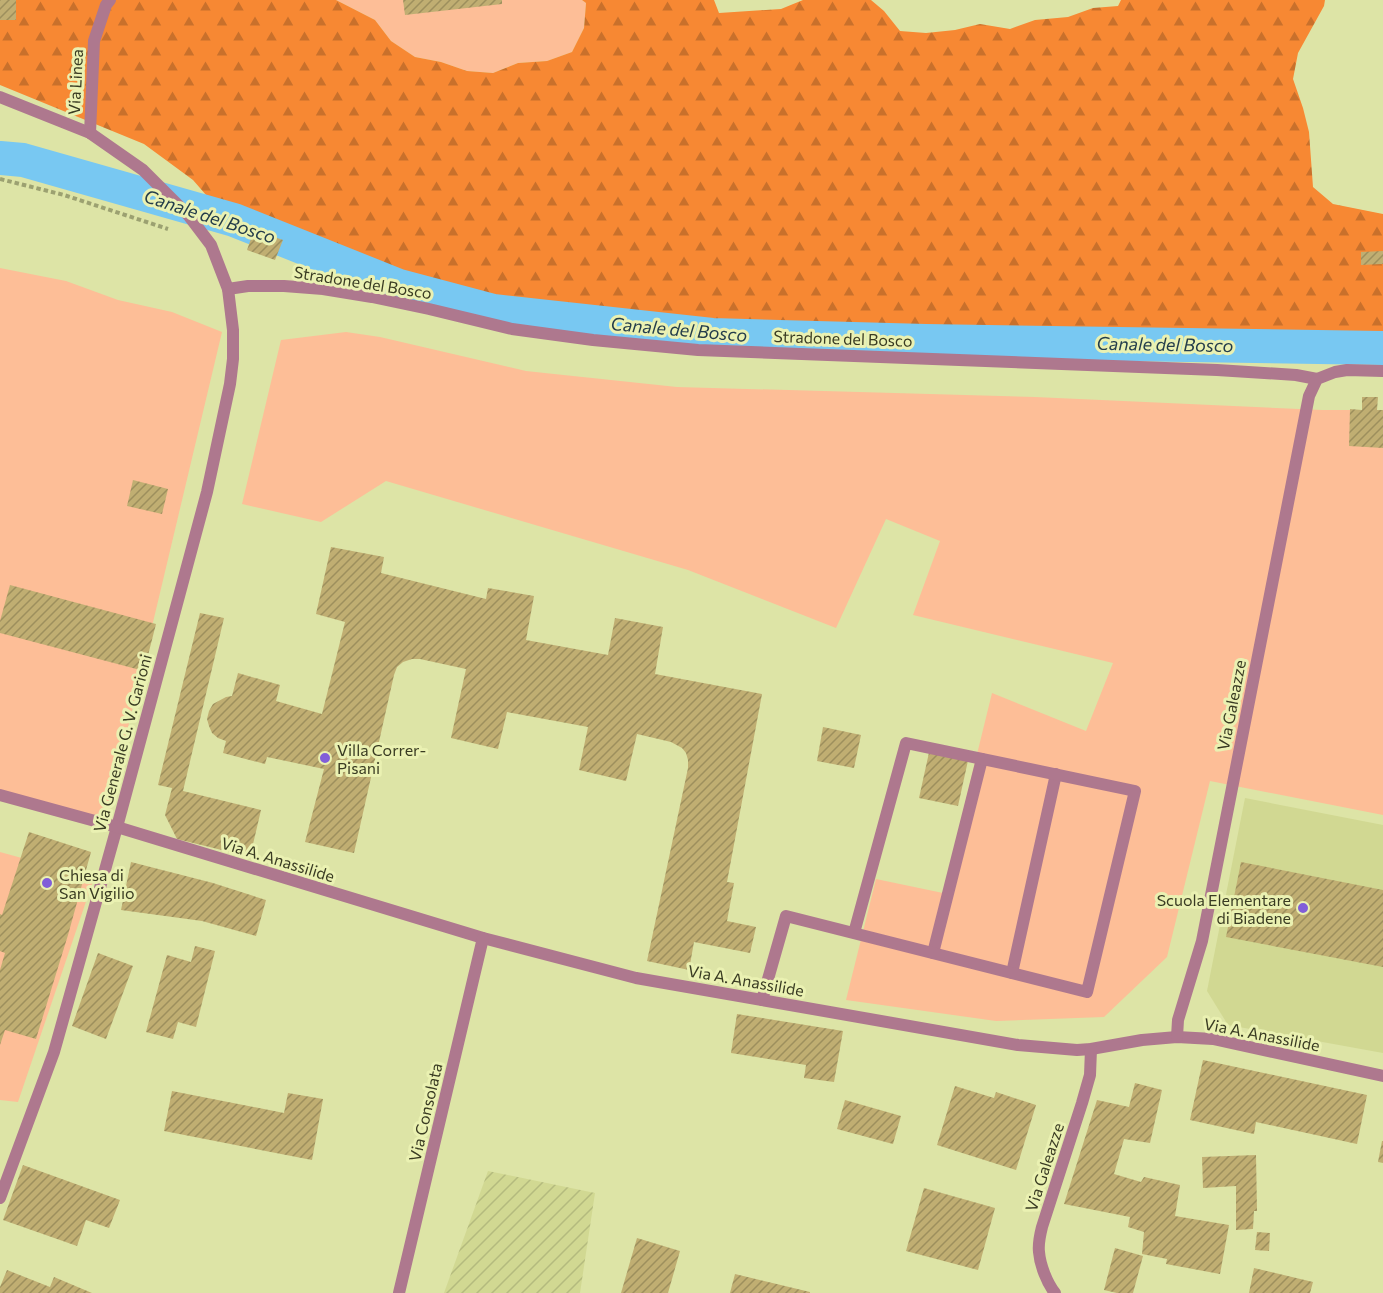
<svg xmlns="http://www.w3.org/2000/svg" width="1383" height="1293" font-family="Commissioner,sans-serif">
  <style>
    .built { fill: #d1d892 }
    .industrial { fill: url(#industrial-furrows) }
    .green { fill: #fdbe97 }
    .forest { fill: url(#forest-firs) }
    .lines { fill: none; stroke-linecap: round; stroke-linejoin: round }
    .canal { stroke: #78c8f2; stroke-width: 34 }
    .building { fill: url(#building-hatch) }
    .path { stroke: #9ca171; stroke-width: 4; stroke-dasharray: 4.5 3; stroke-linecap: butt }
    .service { stroke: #ae788e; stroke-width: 12 }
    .minor { stroke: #ae788e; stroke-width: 12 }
    .poi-dot { fill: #815ed8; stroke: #eaf1b2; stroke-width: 2 }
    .labels { text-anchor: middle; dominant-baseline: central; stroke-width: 6; stroke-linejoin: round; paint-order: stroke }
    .street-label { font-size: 16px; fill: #393b22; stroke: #eaf1b2 }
    .poi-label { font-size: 16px; fill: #393b22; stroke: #eaf1b2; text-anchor: start }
    .water-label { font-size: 18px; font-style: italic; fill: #243d4b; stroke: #eaf1b2 }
  </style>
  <defs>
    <pattern id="industrial-furrows" width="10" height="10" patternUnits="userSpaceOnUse" patternTransform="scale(1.5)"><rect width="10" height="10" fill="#d1d892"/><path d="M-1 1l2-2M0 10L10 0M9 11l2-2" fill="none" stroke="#b4ba7e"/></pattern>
    <pattern id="forest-firs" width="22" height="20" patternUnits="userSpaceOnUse" patternTransform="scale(1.5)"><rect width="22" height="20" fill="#f78833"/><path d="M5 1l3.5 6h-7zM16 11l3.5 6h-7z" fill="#c9702b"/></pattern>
    <pattern id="building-hatch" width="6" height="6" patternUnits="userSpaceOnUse" patternTransform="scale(1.5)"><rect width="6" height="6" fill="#c0ae72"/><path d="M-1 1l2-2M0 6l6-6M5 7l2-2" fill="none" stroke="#9d8f5d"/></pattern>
  </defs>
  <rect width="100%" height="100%" fill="#dde4a6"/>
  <polygon class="built" points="1245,798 1383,825 1383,1053 1228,1025 1207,991"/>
  <polygon class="industrial" points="488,1171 595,1193 580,1293 444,1293"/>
  <g class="green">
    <polygon points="336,0 582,0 586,3 584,28 572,52 547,61 518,63 493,73 467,71 441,62 415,57 391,41 375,20"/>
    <polygon points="0,268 66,281 118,300 172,312 222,332 106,820 0,791"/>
    <polygon points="346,332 380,337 526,371 677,387 1035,397 1322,410 1383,410 1383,815 1210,781 1167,957 1104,1017 996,1021 846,1000 876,879 943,893 992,693 1086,731 1113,663 913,615 940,541 886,519 836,628 688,570 386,481 321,522 242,504 281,340"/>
    <polygon points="0,852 94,878 18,1102 0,1100"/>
  </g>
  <polygon class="forest" points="5,0 336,0 375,20 391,41 415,57 441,62 467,71 493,73 518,63 547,61 572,52 584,28 586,3 582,0 714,0 719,13 781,9 803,0 871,0 884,11 900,31 926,33 955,30 980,24 1010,29 1035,20 1068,17 1093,8 1118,6 1121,0 1325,0 1324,6 1298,53 1293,79 1303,108 1309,132 1313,187 1333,204 1383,214 1383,360 1322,360 1037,348 680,338 534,323 390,289 348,254 336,252 260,219 213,203 193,180 144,144 0,85 0,2"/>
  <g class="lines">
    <polyline class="canal" points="0,158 23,160 234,220 399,286 493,311 712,335 926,341 1383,348"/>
  </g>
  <g class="building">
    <rect x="0" y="0" width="16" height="20"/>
    <polygon points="403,0 502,0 502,4 405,15"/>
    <polygon points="254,230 283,240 275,260 247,250"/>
    <polygon points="1383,251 1383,264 1361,265 1361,252"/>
    <polygon points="1362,397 1378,397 1377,410 1383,410 1383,448 1349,446 1350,409 1362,410"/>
    <polygon points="133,480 168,489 162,514 127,506"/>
    <polygon points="331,547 384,557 381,573 486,599 488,588 534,596 526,640 608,655 615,618 663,627 655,674 762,694 727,882 734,883 727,921 756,927 750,953 694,942 689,970 647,961 688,768 688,760 686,753 682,748 671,742 637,734 626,781 579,770 588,727 507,712 498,749 451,738 466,669 420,659 412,659 403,662 397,667 394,675 354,853 305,842 324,769 267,757 265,764 223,753 226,741 218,738 212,733 209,726 207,719 209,711 213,704 226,697 232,696 238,673 280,685 276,701 322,714 345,622 316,614"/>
    <polygon points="10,585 156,624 144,671 0,633 0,621"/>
    <polygon points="200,613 224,618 183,791 261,810 250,857 177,839 165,815 172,788 158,785"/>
    <polygon points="823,727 861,735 854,768 817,761"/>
    <polygon points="930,748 969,756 958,806 919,798"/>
    <polygon points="29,832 91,852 68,935 36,1039 5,1030 0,1045 0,970 5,953 0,951 0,914 2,915"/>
    <polygon points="131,862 213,883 266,900 256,936 202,921 121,910"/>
    <polygon points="1241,862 1383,890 1383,967 1226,937"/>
    <polygon points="195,946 215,951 196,1027 178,1022 173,1039 146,1032 167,955 191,962"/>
    <polygon points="98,953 133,966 106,1039 72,1026"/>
    <polygon points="737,1014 843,1031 834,1082 804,1078 806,1065 731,1053"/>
    <polygon points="1203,1060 1367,1095 1357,1144 1256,1122 1254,1134 1190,1120"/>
    <polygon points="1135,1083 1162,1090 1150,1143 1124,1139 1114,1174 1141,1182 1144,1177 1180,1185 1175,1216 1229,1225 1220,1274 1166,1264 1167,1259 1142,1254 1144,1232 1128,1227 1130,1217 1064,1204 1097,1100 1129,1107"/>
    <polygon points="955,1086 994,1098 996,1092 1036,1105 1016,1170 937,1145"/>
    <polygon points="172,1091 284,1113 288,1093 323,1099 312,1160 164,1131"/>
    <polygon points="845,1100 901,1116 893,1144 837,1129"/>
    <polygon points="1382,1141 1383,1141 1383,1163 1378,1162"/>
    <polygon points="1256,1155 1257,1211 1254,1211 1253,1229 1236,1230 1236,1186 1203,1188 1202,1157"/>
    <polygon points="23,1165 120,1200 109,1228 86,1220 77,1246 3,1220"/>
    <polygon points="924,1188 995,1208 978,1270 906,1251"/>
    <polygon points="1257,1232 1270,1233 1269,1251 1255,1250"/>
    <polygon points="637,1238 680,1251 668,1293 621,1293"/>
    <polygon points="1115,1248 1143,1256 1133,1293 1117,1293 1104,1290"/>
    <polygon points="1254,1268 1313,1282 1310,1293 1249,1293"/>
    <polygon points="7,1270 50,1287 54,1277 92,1293 0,1293 0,1287"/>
    <polygon points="735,1274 810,1292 810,1293 730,1293"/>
  </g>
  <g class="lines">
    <polyline class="path" points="0,179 64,195 168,229"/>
    <g class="service">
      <polyline points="228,289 248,286 284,286 323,289 372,297 429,309 512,329 593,340 698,350 1217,370 1296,375 1317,379"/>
      <polyline points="933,953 982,759"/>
      <polyline points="1012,973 1056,774"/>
      <polyline points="762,1000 786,916 1087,992 1135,791 906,743 854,933"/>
    </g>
    <g class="minor">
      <polyline points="0,97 90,133 143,170 189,216 211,245 228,289 233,330 233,359 230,384 207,492 117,827 54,1052 0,1198"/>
      <polyline points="90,133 94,41 106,5 110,0"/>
      <polyline points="0,795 117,827 483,938 636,978 1018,1045 1077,1050 1091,1049 1142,1040 1177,1037 1213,1039 1383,1076"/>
      <polyline points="1177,1037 1178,1020 1202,941 1309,396 1317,379 1335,372 1347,370 1383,371"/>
      <polyline points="399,1293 483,938"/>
      <path d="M1055 1293C1047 1283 1040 1265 1039 1252 1038 1244 1040 1235 1042 1227L1082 1103 1090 1075 1091 1049"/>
    </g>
  </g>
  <g class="poi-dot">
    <circle cx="325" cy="758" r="6"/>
    <circle cx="47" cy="883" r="6"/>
    <circle cx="1303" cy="908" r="6"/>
  </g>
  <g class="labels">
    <g class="street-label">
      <text transform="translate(75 82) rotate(-87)">Via Linea</text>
      <text transform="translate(363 282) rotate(9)">Stradone del Bosco</text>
      <text transform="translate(843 338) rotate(2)">Stradone del Bosco</text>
      <text transform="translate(1231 705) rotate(-79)">Via Galeazze</text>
      <text transform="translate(122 743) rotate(-75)">Via Generale G. V. Garioni</text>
      <text transform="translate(278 859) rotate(17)">Via A. Anassilide</text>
      <text transform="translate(746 980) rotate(10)">Via A. Anassilide</text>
      <text transform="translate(1262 1034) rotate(11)">Via A. Anassilide</text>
      <text transform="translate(425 1112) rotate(-77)">Via Consolata</text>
      <text transform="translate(1044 1167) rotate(-72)">Via Galeazze</text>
    </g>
    <g class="poi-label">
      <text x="337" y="749">Villa Correr-<tspan x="337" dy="18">Pisani</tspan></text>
      <text x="59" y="874">Chiesa di<tspan x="59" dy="18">San Vigilio</tspan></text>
      <text x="1291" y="899" text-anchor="end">Scuola Elementare<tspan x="1291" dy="18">di Biadene</tspan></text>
    </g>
    <g class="water-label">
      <text transform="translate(210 216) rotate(18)">Canale del Bosco</text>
      <text transform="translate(679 329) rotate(5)">Canale del Bosco</text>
      <text transform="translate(1165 344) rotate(1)">Canale del Bosco</text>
    </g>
  </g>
</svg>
